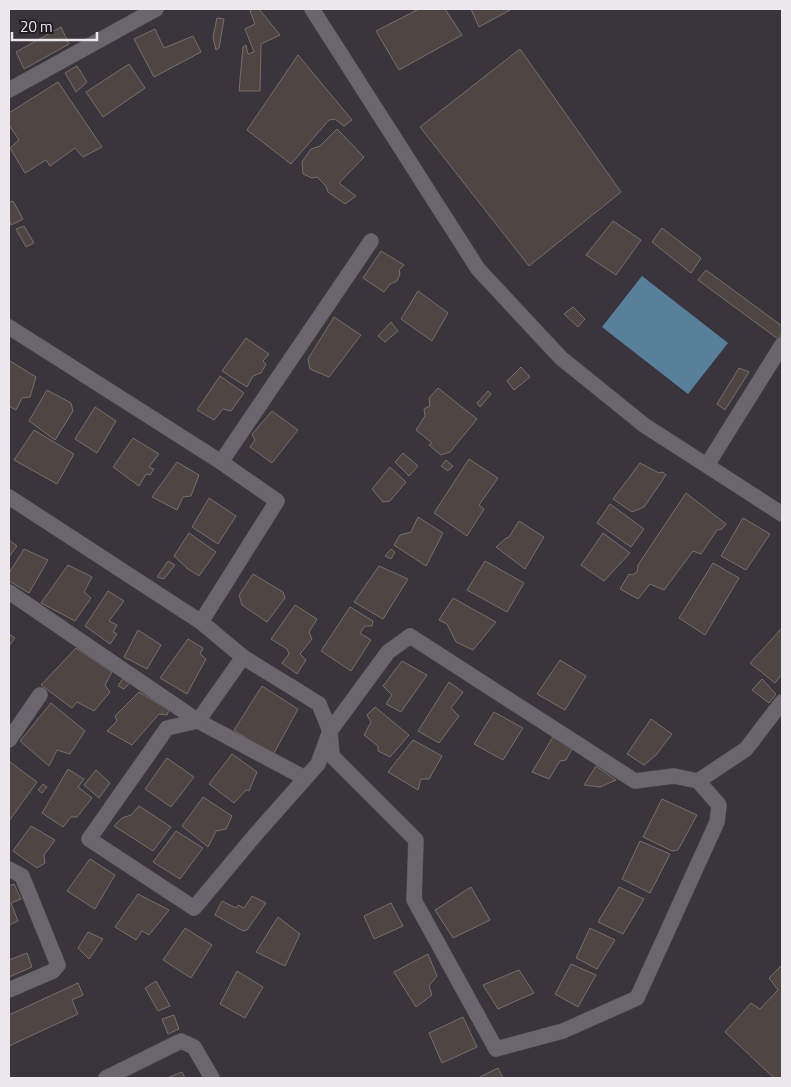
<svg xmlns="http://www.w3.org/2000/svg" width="791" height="1087" font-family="'Titillium Web',sans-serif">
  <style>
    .water { fill: #58809a }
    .building { fill: #4f4543; stroke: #786d6a }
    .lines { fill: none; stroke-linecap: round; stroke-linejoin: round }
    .street-casing { stroke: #565258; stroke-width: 16 }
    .secondary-casing { stroke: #565258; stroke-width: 16 }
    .street { stroke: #6a666e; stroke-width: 15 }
    .secondary { stroke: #6a666e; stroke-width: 15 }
  </style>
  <rect width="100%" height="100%" fill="#3a353d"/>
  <polygon class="water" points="642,276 728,343 688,394 602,327"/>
  <g class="building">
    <polygon points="253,9 259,9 280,35 261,44 260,91 239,91 243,47 246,45 248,54 254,52 245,29 255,24 250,11"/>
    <polygon points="419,9 445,9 462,35 399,70 376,31"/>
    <polygon points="471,9 512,9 479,27"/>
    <polygon points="217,18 224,19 219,48 216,50 213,37"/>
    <polygon points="61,27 69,44 24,69 16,52"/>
    <polygon points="155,29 164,48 193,36 201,52 154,77 134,39"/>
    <polygon points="520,49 621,192 529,266 420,127"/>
    <polygon points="298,55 352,120 344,126 335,119 329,120 291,164 247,130"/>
    <polygon points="129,64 145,88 103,117 86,92"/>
    <polygon points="77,66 87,82 76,92 65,73"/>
    <polygon points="58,82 102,147 83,157 75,148 50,166 46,160 25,173 10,148 19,140 9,125 9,113"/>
    <polygon points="337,129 364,157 339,183 356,196 345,204 328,192 326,186 317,177 312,178 303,174 302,162 311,149 320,146"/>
    <polygon points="13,201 23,219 11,225 9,219 9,202"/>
    <polygon points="613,221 641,240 616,275 586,255"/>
    <polygon points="24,226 34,243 26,247 16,229"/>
    <polygon points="662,228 701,258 691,273 652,242"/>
    <polygon points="381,251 404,265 399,270 400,274 397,281 390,284 384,292 363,278"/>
    <polygon points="706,270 782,326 782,334 778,339 698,280"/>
    <polygon points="418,291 448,313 432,341 401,319"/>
    <polygon points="573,307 585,319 578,327 564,314"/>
    <polygon points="334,317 361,335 329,377 310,369 308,359"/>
    <polygon points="391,322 398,331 385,342 378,336"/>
    <polygon points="246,338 269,354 263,361 266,364 261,373 253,376 247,387 222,371"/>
    <polygon points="10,361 36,377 30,397 22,398 16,410 9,406 9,363"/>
    <polygon points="521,367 530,377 514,390 507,381"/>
    <polygon points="739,368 749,372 725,410 717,404"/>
    <polygon points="220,376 244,393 231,411 223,409 214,420 197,410"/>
    <polygon points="438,388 477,419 450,452 441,455 429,445 432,443 416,430 425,416 424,409 430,406 429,398"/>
    <polygon points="47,390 71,403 73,411 55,440 29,421"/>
    <polygon points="488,391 491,394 480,407 477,403"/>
    <polygon points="95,407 116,421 97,453 75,439"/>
    <polygon points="272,411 298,430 272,463 250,447 255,440 252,434"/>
    <polygon points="34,430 74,454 57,484 14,460"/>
    <polygon points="133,438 159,454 149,467 154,469 150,475 146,474 139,486 113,467"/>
    <polygon points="403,453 418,466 409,476 395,462"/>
    <polygon points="469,459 498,478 479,505 484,509 467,536 434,513"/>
    <polygon points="446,460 453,466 448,471 441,466"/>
    <polygon points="177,462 199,475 191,496 183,497 177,510 152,497"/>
    <polygon points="640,463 659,473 663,472 666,475 644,507 632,512 613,499"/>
    <polygon points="390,467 406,482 390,501 383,502 372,489"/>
    <polygon points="686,493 726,524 722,529 717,530 701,554 693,551 664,590 650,584 638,599 620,589 629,574 632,575 637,572 638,565"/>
    <polygon points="209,498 236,516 218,544 192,527"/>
    <polygon points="610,504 644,529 631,547 597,523"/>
    <polygon points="418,517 443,533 426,566 394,545 400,535 411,532"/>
    <polygon points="743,518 770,534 746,570 721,556"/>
    <polygon points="519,521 544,537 525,569 496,547 506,538 509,537"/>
    <polygon points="189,533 216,552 199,576 188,569 174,556"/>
    <polygon points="603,533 630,553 604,581 581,565"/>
    <polygon points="9,540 17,546 9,557"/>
    <polygon points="24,549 48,560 29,593 9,581 9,573"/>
    <polygon points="391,549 395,552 391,559 385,556"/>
    <polygon points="168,561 175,565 164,579 157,577"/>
    <polygon points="485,561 524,583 507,612 467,590"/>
    <polygon points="713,563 739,578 705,635 679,618"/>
    <polygon points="68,565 92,577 84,592 91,598 75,621 41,603"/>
    <polygon points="379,566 408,579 383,619 354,602"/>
    <polygon points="253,574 283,592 285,598 267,622 242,605 239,595"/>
    <polygon points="108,591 124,601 109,621 117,625 113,632 117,634 110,644 85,626"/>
    <polygon points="453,598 496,622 473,650 456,642 447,624 439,620"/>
    <polygon points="295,605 317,619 309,632 312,639 300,654 306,660 297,674 282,663 289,654 287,649 271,639"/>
    <polygon points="350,607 373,621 372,626 365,626 360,633 371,640 351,671 321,651"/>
    <polygon points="782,628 782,674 775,683 750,663"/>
    <polygon points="138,630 161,645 147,669 124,657"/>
    <polygon points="9,634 15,638 9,646"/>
    <polygon points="188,639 203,648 200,654 206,659 187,694 160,678"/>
    <polygon points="76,648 112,672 105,685 110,692 94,711 77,702 72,708 41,685"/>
    <polygon points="560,660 586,676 565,710 537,694"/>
    <polygon points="402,661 427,675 401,712 386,704 392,695 383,686"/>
    <polygon points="123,678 131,682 124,689 118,686"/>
    <polygon points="762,679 776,694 769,703 752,690"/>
    <polygon points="449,682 463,692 451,708 459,716 439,743 418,731"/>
    <polygon points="262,686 298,709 273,755 234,730"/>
    <polygon points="139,692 169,710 167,715 159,714 132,745 107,731 117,721 115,716"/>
    <polygon points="51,703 85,731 70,754 57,750 49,766 20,741"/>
    <polygon points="375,707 409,735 390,757 378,751 378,746 364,735 371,722 367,715"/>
    <polygon points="494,712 523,728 503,760 474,744"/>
    <polygon points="651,719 672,734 656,755 644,765 627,754"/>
    <polygon points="553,737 572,749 566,760 560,761 549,779 532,772"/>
    <polygon points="413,740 442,756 429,779 421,779 418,790 388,772"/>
    <polygon points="232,754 257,772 249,791 246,790 234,803 209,784"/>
    <polygon points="167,758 194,777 171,807 145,789"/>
    <polygon points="10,762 37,782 9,821 9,763"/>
    <polygon points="596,766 616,780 600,787 584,785"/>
    <polygon points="68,769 84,779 78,787 92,798 77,817 71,817 63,827 42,813"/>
    <polygon points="96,770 110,783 99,798 84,785"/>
    <polygon points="43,784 47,787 42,793 38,790"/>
    <polygon points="203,797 232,816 226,829 216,831 208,847 182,826"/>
    <polygon points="662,799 697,815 678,850 672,851 643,837"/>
    <polygon points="139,806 171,827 153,851 114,826 122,818 131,815"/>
    <polygon points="31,826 55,840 44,855 45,863 37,868 13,851"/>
    <polygon points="176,831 203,848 180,879 153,862"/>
    <polygon points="640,841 670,854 650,893 622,879"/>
    <polygon points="90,859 115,875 95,909 67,891"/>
    <polygon points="14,884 21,899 11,903 18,921 9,925 9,886"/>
    <polygon points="471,887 490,920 453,938 435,910"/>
    <polygon points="619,887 644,899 623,934 598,922"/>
    <polygon points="138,894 169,910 149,935 142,931 136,940 115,927"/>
    <polygon points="252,896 266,903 247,930 243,931 215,915 222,901 236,908 238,905 244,908"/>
    <polygon points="391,903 403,926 374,939 364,916"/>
    <polygon points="278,917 300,934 285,966 256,952"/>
    <polygon points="185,928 212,945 191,978 163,960"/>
    <polygon points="590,928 615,940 597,969 576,958"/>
    <polygon points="88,932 103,939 89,959 78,948"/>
    <polygon points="27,953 32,967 9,977 9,960"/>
    <polygon points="428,954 437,976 429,986 432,995 416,1007 394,972"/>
    <polygon points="571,964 596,975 578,1007 555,994"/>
    <polygon points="782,965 782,1078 774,1078 725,1032 751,1003 760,1009 778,990 769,978"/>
    <polygon points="519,970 534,993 498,1009 483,985"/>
    <polygon points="237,971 263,987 245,1018 220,1004"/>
    <polygon points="156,981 170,1006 158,1011 145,988"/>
    <polygon points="78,983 83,995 72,1000 78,1014 9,1046 9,1015"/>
    <polygon points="174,1015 179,1029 168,1034 162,1019"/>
    <polygon points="463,1017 477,1047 442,1063 429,1033"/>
    <polygon points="498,1068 503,1078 478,1078"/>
    <polygon points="182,1072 185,1078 167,1078"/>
  </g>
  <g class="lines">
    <g class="street-casing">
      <g id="street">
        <polyline points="9,90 156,9"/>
        <polyline points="9,327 221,462 277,501 201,622"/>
        <polyline points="221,462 371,241"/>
        <polyline points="707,465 782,345"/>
        <polyline points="9,497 201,622 243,657 319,704 330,731 332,756 416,840 414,900 496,1049 563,1031 637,998 717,822 719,805 698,781 746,749 782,702"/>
        <polyline points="9,592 198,721 305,778"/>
        <polyline points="243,657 198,721 167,728 89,839 194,908 256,834 318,764 330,731 388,652 410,636 635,781 674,776 698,781"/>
        <polyline points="9,740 40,695"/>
        <polyline points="9,869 22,876 58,965 53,971 9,990"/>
        <polyline points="106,1078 181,1041 194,1047 212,1078"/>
      </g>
    </g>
    <g class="secondary-casing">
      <polyline id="secondary" points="312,9 478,269 561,358 644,425 782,514"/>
    </g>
    <use href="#street" class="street"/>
    <use href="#secondary" class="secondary"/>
  </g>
  <rect width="791" height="1087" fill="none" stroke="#ebe8ed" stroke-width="20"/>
  <path d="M12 32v8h85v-8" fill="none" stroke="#ebe8ed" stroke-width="2.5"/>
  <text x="20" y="32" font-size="15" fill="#ebe8ed" stroke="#201e21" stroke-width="4" paint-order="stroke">20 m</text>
</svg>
